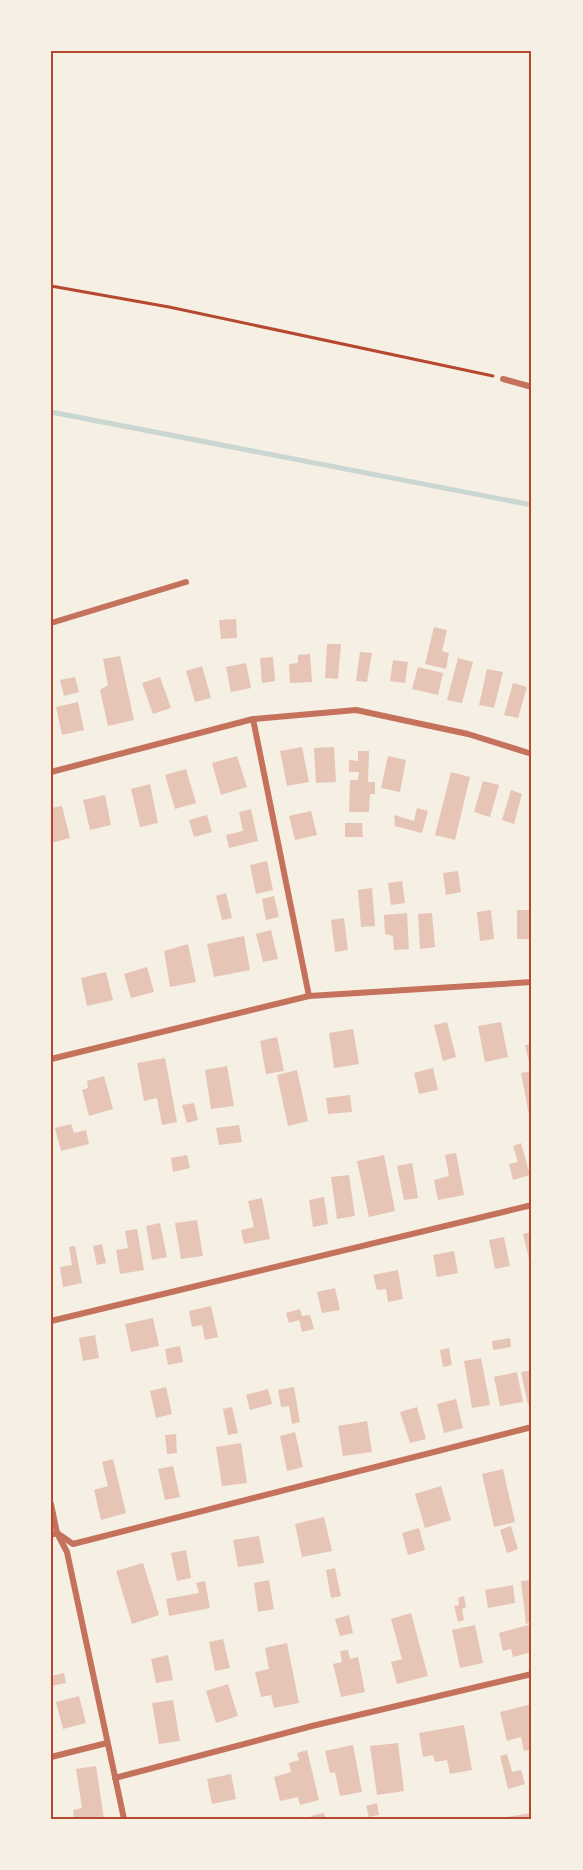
<svg xmlns="http://www.w3.org/2000/svg" width="583" height="1870" font-family="'Exo 2',sans-serif">
  <style>
    .lines { fill: none; stroke-linecap: round; stroke-linejoin: round }
    .stream { stroke: #c9d6d2; stroke-width: 5 }
    .building { fill: #e6c5b7 }
    .path { stroke: #b5482f; stroke-width: 3 }
    .minor { stroke: #c5725c; stroke-width: 6 }
    .neatline { fill: none; stroke: #b5482f; stroke-width: 2 }
  </style>
  <rect width="100%" height="100%" fill="#f6efe4"/>
  <g class="lines">
    <polyline class="stream" points="51,412 532,505"/>
  </g>
  <g class="building">
    <polygon points="236,619 237,638 221,639 219,620"/>
    <polygon points="434,627 447,630 442,651 449,653 446,669 425,664"/>
    <polygon points="327,644 341,644 338,679 325,678"/>
    <polygon points="360,652 372,653 367,682 356,681"/>
    <polygon points="310,654 312,682 290,683 289,664 298,663 298,655"/>
    <polygon points="120,656 134,720 108,726 100,690 108,685 103,659"/>
    <polygon points="273,657 275,681 262,683 260,658"/>
    <polygon points="458,658 473,662 462,703 447,700"/>
    <polygon points="393,660 408,662 405,683 390,681"/>
    <polygon points="246,663 251,688 231,692 226,667"/>
    <polygon points="202,666 211,698 195,702 186,671"/>
    <polygon points="418,667 443,673 438,695 412,689"/>
    <polygon points="487,669 503,672 494,708 479,705"/>
    <polygon points="75,677 79,692 64,696 60,680"/>
    <polygon points="160,677 171,708 153,714 142,683"/>
    <polygon points="513,683 527,687 518,718 504,715"/>
    <polygon points="78,702 84,730 62,735 56,707"/>
    <polygon points="302,747 309,782 287,786 280,751"/>
    <polygon points="334,747 336,782 316,783 314,748"/>
    <polygon points="358,751 369,751 368,782 375,782 375,794 370,794 369,812 349,812 350,780 358,780 359,772 349,772 349,760 358,761"/>
    <polygon points="237,756 247,787 221,795 212,763"/>
    <polygon points="388,756 406,760 400,792 381,788"/>
    <polygon points="186,769 196,803 175,809 165,775"/>
    <polygon points="451,772 470,777 455,840 435,835"/>
    <polygon points="483,781 499,785 490,817 474,812"/>
    <polygon points="150,784 158,823 140,827 131,789"/>
    <polygon points="511,790 522,794 514,824 502,820"/>
    <polygon points="105,795 111,825 90,830 83,800"/>
    <polygon points="62,806 70,838 51,843 51,808"/>
    <polygon points="417,808 428,811 422,833 395,826 394,815 414,821"/>
    <polygon points="251,809 258,841 229,848 226,835 243,831 239,812"/>
    <polygon points="311,811 317,835 295,840 289,816"/>
    <polygon points="207,815 212,832 194,837 189,820"/>
    <polygon points="345,823 362,823 363,837 345,837"/>
    <polygon points="267,861 273,890 256,894 250,865"/>
    <polygon points="458,871 461,892 446,895 443,873"/>
    <polygon points="402,881 405,903 391,905 388,883"/>
    <polygon points="372,888 375,926 361,927 358,890"/>
    <polygon points="226,893 232,918 222,920 216,896"/>
    <polygon points="274,896 279,917 266,920 262,899"/>
    <polygon points="491,910 494,939 480,941 477,912"/>
    <rect x="517" y="910" width="15" height="29"/>
    <polygon points="407,913 409,949 394,950 393,936 385,934 384,915"/>
    <polygon points="432,913 435,947 420,949 418,914"/>
    <polygon points="344,918 348,950 335,952 331,920"/>
    <polygon points="271,930 278,959 263,962 256,934"/>
    <polygon points="244,936 250,970 214,977 207,944"/>
    <polygon points="188,944 196,982 170,987 164,951"/>
    <polygon points="147,967 154,992 131,998 124,974"/>
    <polygon points="106,972 113,1000 87,1006 81,978"/>
    <polygon points="447,1022 456,1057 443,1061 434,1025"/>
    <polygon points="501,1022 508,1057 485,1062 478,1026"/>
    <polygon points="353,1029 359,1064 334,1068 329,1033"/>
    <polygon points="277,1037 284,1071 266,1074 260,1041"/>
    <polygon points="532,1044 532,1065 530,1066 525,1045"/>
    <polygon points="165,1058 177,1122 162,1125 157,1098 144,1101 137,1063"/>
    <polygon points="227,1066 234,1106 211,1109 205,1070"/>
    <polygon points="433,1068 438,1090 419,1094 414,1073"/>
    <polygon points="297,1070 308,1121 288,1126 277,1075"/>
    <polygon points="532,1071 532,1125 531,1125 521,1073"/>
    <polygon points="104,1076 113,1109 89,1116 82,1090 88,1088 87,1081"/>
    <polygon points="350,1095 352,1112 328,1114 326,1098"/>
    <polygon points="194,1103 198,1120 187,1123 182,1105"/>
    <polygon points="71,1124 74,1133 86,1130 89,1144 61,1151 55,1128"/>
    <polygon points="239,1125 242,1142 219,1145 216,1128"/>
    <polygon points="521,1143 530,1175 513,1180 509,1164 518,1162 513,1146"/>
    <polygon points="456,1153 464,1195 438,1200 434,1180 449,1176 445,1155"/>
    <polygon points="187,1155 190,1168 173,1172 171,1158"/>
    <polygon points="384,1155 395,1211 369,1217 357,1161"/>
    <polygon points="412,1163 418,1198 404,1200 397,1166"/>
    <polygon points="349,1175 355,1216 337,1219 331,1177"/>
    <polygon points="324,1197 328,1224 313,1227 309,1200"/>
    <polygon points="262,1198 270,1239 244,1244 241,1230 254,1227 248,1201"/>
    <polygon points="197,1220 203,1256 181,1259 175,1223"/>
    <polygon points="160,1223 167,1257 152,1260 146,1226"/>
    <polygon points="137,1229 144,1270 120,1274 116,1250 128,1248 125,1231"/>
    <polygon points="532,1232 532,1267 531,1267 523,1234"/>
    <polygon points="504,1237 510,1266 495,1269 489,1240"/>
    <polygon points="102,1244 106,1263 97,1265 93,1246"/>
    <polygon points="75,1246 82,1283 63,1287 60,1267 72,1265 69,1247"/>
    <polygon points="454,1251 458,1273 437,1277 433,1255"/>
    <polygon points="398,1270 403,1299 388,1302 386,1289 377,1290 373,1275"/>
    <polygon points="335,1288 340,1310 322,1313 317,1292"/>
    <polygon points="211,1306 218,1337 205,1340 202,1325 192,1327 189,1311"/>
    <polygon points="300,1309 302,1316 310,1315 314,1329 302,1332 299,1320 289,1323 286,1313"/>
    <polygon points="153,1318 159,1346 131,1352 125,1324"/>
    <polygon points="95,1335 99,1358 83,1361 79,1338"/>
    <polygon points="510,1338 511,1347 493,1350 492,1341"/>
    <polygon points="180,1346 183,1362 168,1365 165,1349"/>
    <polygon points="449,1348 452,1365 443,1367 440,1350"/>
    <polygon points="481,1358 490,1405 472,1408 464,1361"/>
    <polygon points="532,1370 532,1404 528,1405 521,1372"/>
    <polygon points="517,1372 523,1402 500,1406 494,1377"/>
    <polygon points="166,1387 172,1414 156,1418 150,1391"/>
    <polygon points="294,1387 300,1422 292,1424 289,1406 281,1407 278,1390"/>
    <polygon points="268,1389 272,1404 250,1410 246,1395"/>
    <polygon points="456,1399 463,1428 444,1433 437,1404"/>
    <polygon points="232,1407 238,1433 228,1435 223,1409"/>
    <polygon points="417,1407 426,1439 410,1443 400,1412"/>
    <polygon points="367,1421 372,1452 343,1456 338,1426"/>
    <polygon points="295,1432 303,1467 287,1471 280,1436"/>
    <polygon points="176,1434 177,1453 167,1454 165,1435"/>
    <polygon points="241,1443 247,1483 222,1486 216,1447"/>
    <polygon points="113,1459 126,1513 101,1520 94,1490 108,1486 102,1462"/>
    <polygon points="173,1466 180,1497 165,1500 158,1469"/>
    <polygon points="503,1469 515,1522 494,1527 482,1474"/>
    <polygon points="441,1486 451,1520 425,1528 415,1494"/>
    <polygon points="324,1517 332,1551 302,1557 295,1524"/>
    <polygon points="511,1526 518,1549 507,1553 500,1530"/>
    <polygon points="419,1528 425,1550 408,1555 402,1533"/>
    <polygon points="259,1536 264,1563 238,1567 233,1540"/>
    <polygon points="186,1550 191,1578 177,1581 171,1553"/>
    <polygon points="143,1563 159,1615 132,1624 116,1571"/>
    <polygon points="335,1568 341,1596 331,1598 326,1570"/>
    <polygon points="269,1580 274,1609 258,1612 254,1583"/>
    <polygon points="530,1580 532,1621 526,1624 521,1581"/>
    <polygon points="205,1581 210,1608 169,1616 166,1599 199,1593 196,1583"/>
    <polygon points="513,1585 515,1603 488,1608 485,1590"/>
    <polygon points="464,1596 466,1607 462,1609 464,1620 458,1622 454,1606 459,1605 458,1598"/>
    <polygon points="411,1613 428,1676 397,1684 391,1662 402,1659 391,1619"/>
    <polygon points="349,1615 353,1633 340,1636 335,1619"/>
    <polygon points="532,1624 532,1639 529,1640 532,1652 513,1657 511,1649 503,1651 499,1633"/>
    <polygon points="475,1625 483,1663 460,1668 452,1630"/>
    <polygon points="223,1639 230,1668 215,1671 209,1642"/>
    <polygon points="287,1643 299,1703 274,1708 271,1695 261,1697 255,1672 269,1669 265,1648"/>
    <polygon points="348,1650 350,1659 358,1657 365,1692 341,1697 333,1664 342,1662 340,1651"/>
    <polygon points="168,1655 173,1680 156,1683 151,1659"/>
    <polygon points="64,1673 66,1683 51,1686 51,1676"/>
    <polygon points="228,1684 238,1716 216,1723 206,1691"/>
    <polygon points="79,1696 86,1723 63,1729 56,1702"/>
    <polygon points="173,1700 180,1741 159,1744 152,1703"/>
    <polygon points="532,1704 532,1749 524,1751 521,1737 507,1741 500,1712"/>
    <polygon points="464,1725 472,1770 450,1774 447,1760 435,1762 433,1755 423,1757 419,1733"/>
    <polygon points="398,1743 404,1791 377,1795 370,1746"/>
    <polygon points="353,1745 362,1792 340,1796 335,1772 330,1773 325,1751"/>
    <polygon points="307,1750 319,1800 300,1805 298,1797 280,1801 274,1777 291,1772 289,1763 299,1760 297,1753"/>
    <polygon points="507,1754 512,1772 521,1770 525,1784 508,1789 500,1756"/>
    <polygon points="96,1766 104,1819 74,1819 73,1810 82,1808 76,1769"/>
    <polygon points="231,1774 236,1799 212,1804 207,1779"/>
    <polygon points="377,1803 379,1815 369,1817 366,1806"/>
    <polygon points="324,1813 326,1819 312,1819 311,1816"/>
    <polygon points="532,1813 532,1819 501,1819 501,1818"/>
  </g>
  <g class="lines">
    <polyline class="path" points="51,286 169,307 493,376"/>
    <g class="minor">
      <polyline points="503,379 532,387"/>
      <polyline points="51,623 186,582"/>
      <polyline points="253,719 309,996"/>
      <polyline points="51,772 253,719 356,710 468,734 532,754"/>
      <polyline points="51,1059 309,996 532,982"/>
      <polyline points="51,1321 532,1205"/>
      <polyline points="51,1504 57,1533 67,1552 124,1819"/>
      <polyline points="51,1535 57,1533 73,1544 532,1427"/>
      <polyline points="51,1757 107,1743"/>
      <polyline points="115,1778 312,1726 532,1674"/>
    </g>
  </g>
  <rect width="583" height="1870" fill="none" stroke="#f6efe4" stroke-width="105"/>
  <rect x="52" y="52" width="478" height="1766" class="neatline"/>
</svg>
